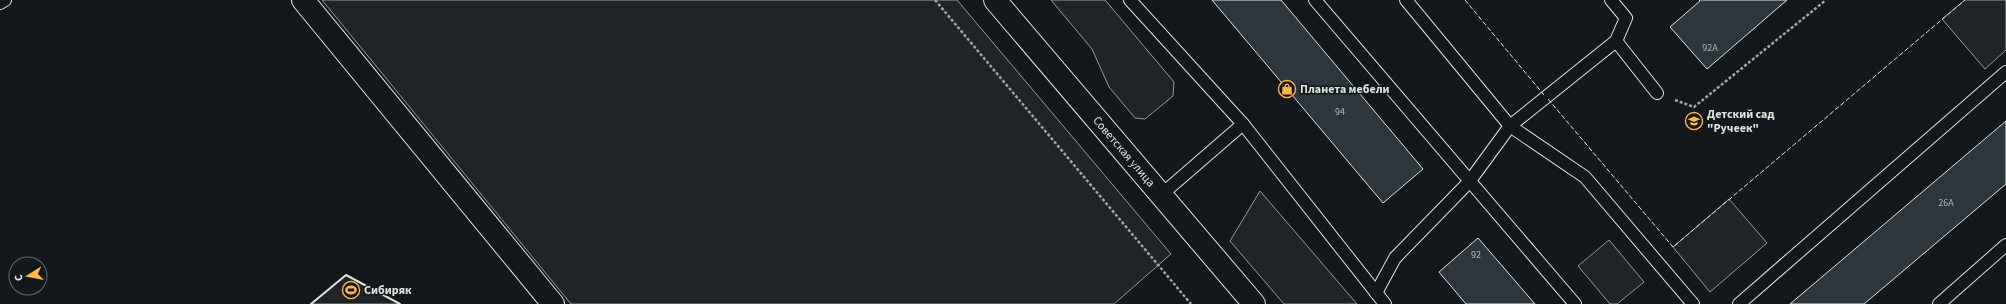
<svg xmlns="http://www.w3.org/2000/svg" width="2006" height="304" font-family="'Source Sans 3',sans-serif">
  <style>
    .green { fill: #202428; stroke: #939e99 }
    .building { fill: #2c363c; stroke: #d8e6dc }
    .lines { fill: none; stroke-linecap: round; stroke-linejoin: round }
    .lane-casing { stroke: #d8e6dc; stroke-width: 14 }
    .secondary-casing { stroke: #d8e6dc; stroke-width: 24 }
    .primary-casing { stroke: #d8e6dc; stroke-width: 24 }
    .path { stroke: #9da8a2; stroke-width: 2.5; stroke-dasharray: 3 2; stroke-linecap: butt }
    .lane { stroke: #14181c; stroke-width: 12 }
    .secondary { stroke: #14181c; stroke-width: 22 }
    .primary { stroke: #14181c; stroke-width: 22 }
    .fence { stroke: #d8e6dc; stroke-width: 1; stroke-dasharray: 5 2; stroke-linecap: butt }
    .wall { stroke: #d8e6dc; stroke-width: 2 }
    .labels { text-anchor: middle; dominant-baseline: central; stroke-width: 3; stroke-linejoin: round; paint-order: stroke }
    .number-label { font-size: 10px; fill: #adbab4 }
    .poi-label { font-size: 12px; font-weight: bold; fill: #d8e6dc; stroke: #14181c; text-anchor: start }
    .street-label { font-size: 12px; fill: #d8e6dc; stroke: #14181c }
  </style>
  <rect width="100%" height="100%" fill="#14181c"/>
  <g class="green">
    <polygon points="322,0 957,0 1171,254 1114,304 571,304"/>
    <polygon points="1051,0 1105,0 1174,82 1173,96 1145,119 1135,118 1109,87 1092,49"/>
    <polygon points="1965,0 2005,0 2006,2 2006,50 1985,69 1942,19"/>
    <polygon points="1260,191 1357,304 1284,304 1230,241"/>
    <polygon points="1729,199 1767,243 1710,292 1673,247"/>
    <polygon points="1609,240 1644,282 1617,304 1610,304 1578,266"/>
    <polygon points="346,275 400,304 311,304"/>
  </g>
  <g class="building">
    <polygon points="1212,0 1281,0 1423,169 1383,203"/>
    <polygon points="1699,0 1787,0 1707,69 1670,27 1700,1"/>
    <polygon points="2006,121 2006,184 1864,304 1790,304"/>
    <polygon points="1478,238 1510,275 1535,304 1466,304 1439,272"/>
  </g>
  <g class="lines">
    <g class="lane-casing">
      <g id="lane">
        <polyline points="1130,0 1243,124 1385,304"/>
        <polyline points="1315,0 1575,304"/>
        <polyline points="1406,0 1510,126 1585,177 1693,304"/>
        <polyline points="1611,0 1626,18 1616,41"/>
        <polyline points="0,3 5,0"/>
        <polyline points="1161,195 1243,124"/>
        <polyline points="1376,293 1395,258 1469,182 1510,126 1616,41 1657,93"/>
        <polyline points="1739,304 2006,72"/>
        <polyline points="1939,304 2006,245"/>
      </g>
    </g>
    <g class="secondary-casing">
      <polyline id="secondary" points="303,0 553,304"/>
    </g>
    <g class="primary-casing">
      <g id="primary">
        <path id="s1" d="M995 0 1254 304"/>
      </g>
    </g>
    <g class="path">
      <polyline points="935,0 1191,304"/>
      <polyline points="1675,100 1694,107 1826,0"/>
    </g>
    <use href="#lane" class="lane"/>
    <use href="#secondary" class="secondary"/>
    <use href="#primary" class="primary"/>
    <g class="fence">
      <polyline points="1465,0 1544,95"/>
      <polyline points="1548,99 1673,247 1965,0"/>
    </g>
    <polyline class="wall" points="311,304 346,275 400,304"/>
  </g>
  <defs>
    <g id="shop-ring" transform="scale(0.9)"><circle r="9.5" fill="#14181c" stroke="#ffb74d" stroke-width="1.5"/><path d="M-5-2.5h2.3a2.7 3.5 0 0 1 5.4 0H5L5.5 6h-11ZM-1.5-2.5h3a1.5 2.3 0 0 0-3 0Z" fill="#ffb74d"/></g>
    <g id="school-ring" transform="scale(0.9)"><circle r="9.5" fill="#14181c" stroke="#ffb74d" stroke-width="1.5"/><path d="M0-5L7-2L0 1L-7-2ZM-4 1L0 2.5L4 1V4Q0 6-4 4Z" fill="#ffb74d"/></g>
    <g id="stadium-ring" transform="scale(0.9)"><circle r="9.5" fill="#14181c" stroke="#ffb74d" stroke-width="1.5"/><path d="M0-5a6.5 5 0 1 0 0 10a6.5 5 0 1 0 0-10ZM-3.5-1.8h7v3.6h-7Z" fill="#ffb74d"/></g>
  </defs>
  <g fill-rule="evenodd">
    <use href="#shop-ring" x="1287" y="89"/>
    <use href="#school-ring" x="1694" y="121"/>
    <use href="#stadium-ring" x="351" y="290"/>
  </g>
  <g class="labels">
    <g class="number-label">
      <text x="1710" y="48">92А</text>
      <text x="1340" y="112">94</text>
      <text x="1946" y="203">26А</text>
      <text x="1476" y="255">92</text>
    </g>
    <g class="poi-label">
      <text x="1300" y="89">Планета мебели</text>
      <text x="1707" y="114">Детский сад<tspan x="1707" dy="14">"Ручеек"</tspan></text>
      <text x="364" y="290">Сибиряк</text>
    </g>
    <g class="street-label">
      <text stroke="none"><textPath href="#s1" startOffset="199">Советская улица</textPath></text>
    </g>
  </g>
  <g transform="translate(28 276) rotate(259)"><circle r="19" fill="#14181c" stroke="#626a69"/>
  <path d="M0-3L7 15L0 10L-7 15Z" fill="#ffb74d"/>
  <text y="-6" font-size="11" font-weight="bold" text-anchor="middle" fill="#d8e6dc">С</text>
  </g>
</svg>
